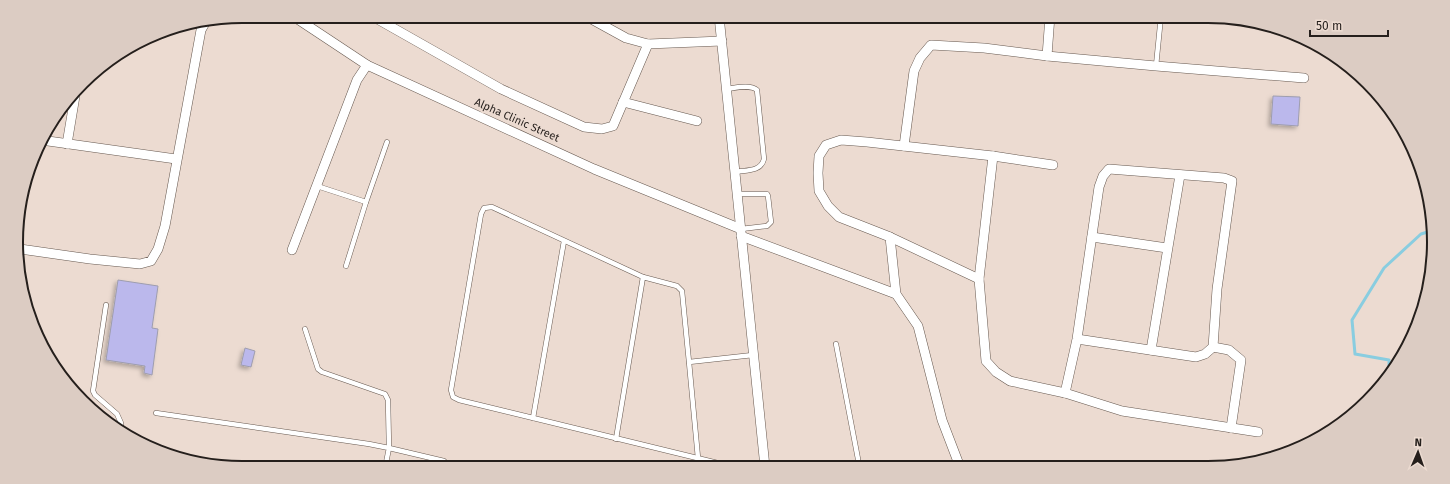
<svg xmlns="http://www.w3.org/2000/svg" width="1450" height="484" font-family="'Fira Sans',sans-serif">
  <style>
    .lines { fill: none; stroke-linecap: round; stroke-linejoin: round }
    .stream { stroke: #89cde0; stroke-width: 3 }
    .building { fill: #bbb8ec; stroke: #9e9dae; filter: url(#shadow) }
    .service-casing { stroke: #675950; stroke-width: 5.5 }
    .minor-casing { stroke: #675950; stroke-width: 10 }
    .service { stroke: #fff; stroke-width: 4.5 }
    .minor { stroke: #fff; stroke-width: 9 }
    .labels { text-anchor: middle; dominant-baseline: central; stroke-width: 4; stroke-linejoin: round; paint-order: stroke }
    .street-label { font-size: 11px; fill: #251f1c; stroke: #ecdbd1 }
    .rim { fill: none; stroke: #251f1c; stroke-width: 2 }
  </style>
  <defs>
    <filter id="shadow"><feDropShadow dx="-2.5" dy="2.5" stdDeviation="2" flood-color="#0004"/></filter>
  </defs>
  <rect width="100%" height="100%" fill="#ecdbd1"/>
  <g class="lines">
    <polyline class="stream" points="1389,373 1389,360 1355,354 1352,320 1384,268 1421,234 1431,231"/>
  </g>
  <g class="building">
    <polygon points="1273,96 1300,97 1298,126 1271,124"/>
    <polygon points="118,280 158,286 152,328 158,329 152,375 144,373 145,366 106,360"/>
    <polygon points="245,348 255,351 251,367 241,365"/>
  </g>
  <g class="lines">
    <g class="service-casing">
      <g id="service">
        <polyline points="1156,66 1161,16"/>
        <path d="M726 89C735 88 750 84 757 90L764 159C761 172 746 170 735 172"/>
        <polyline points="317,186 366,202"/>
        <polyline points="737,194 767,194 768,196 771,222 767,226 741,229"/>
        <polyline points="346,266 366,202 387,142"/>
        <polyline points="643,277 492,207 484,208 481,214 451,390 453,397 459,400 734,467"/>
        <polyline points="106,305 93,391 95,395 117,414 121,423 121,432"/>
        <polyline points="305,329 318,369 322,372 385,394 388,400 389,448 444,461"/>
        <polyline points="836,344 858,459 857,467"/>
        <polyline points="689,362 698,458"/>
        <polyline points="156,413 369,444 389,448 385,468"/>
        <polyline points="533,418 564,241"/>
        <polyline points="616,439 643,277 677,286 682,291 689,362 753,355"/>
      </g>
    </g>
    <g class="minor-casing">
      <g id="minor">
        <polyline points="293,16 367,65 594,169 741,229"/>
        <polyline points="372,16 501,89 584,127 602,129 613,126 648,44"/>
        <polyline points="586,16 626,38 648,44 722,41"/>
        <polyline points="719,16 765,467"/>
        <polyline points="1047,56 1050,16"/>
        <polyline points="623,102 697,121"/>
        <polyline points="41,140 176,159"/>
        <polyline points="67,144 75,96"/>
        <polyline points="904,146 914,71 920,58 931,45 984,48 1047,56 1156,66 1304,78"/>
        <polyline points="993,156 979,279 986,361 996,372 1010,381 1065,393 1122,411 1258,432"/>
        <polyline points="741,236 896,294"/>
        <polyline points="890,237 979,279"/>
        <polyline points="1092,237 1167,248"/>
        <polyline points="20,249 90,259 140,264 151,261 158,249 165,226 201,30 205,23"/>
        <polyline points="292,250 357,80 367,65"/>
        <polyline points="1213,347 1229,350 1241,360 1231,428"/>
        <polyline points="1151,350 1180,175"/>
        <polyline points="1065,393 1077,339 1099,187 1103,176 1109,169 1224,178 1232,181 1217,289 1213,347 1205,354 1196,357 1077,339"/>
        <polyline points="960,467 942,420 918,326 896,294 890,237 839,217 828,206 819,191 818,173 819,156 826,145 841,140 867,142 993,156 1053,165"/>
      </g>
    </g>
    <use href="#service" class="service"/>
    <use href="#minor" class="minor"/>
  </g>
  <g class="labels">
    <g class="street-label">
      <text transform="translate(517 120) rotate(24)">Alpha Clinic Street</text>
    </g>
  </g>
  <path d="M0 0H1450V484H0ZM242 23H1208A219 219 0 0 1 1427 242V242A219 219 0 0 1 1208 461H242A219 219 0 0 1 23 242V242A219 219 0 0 1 242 23Z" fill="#dcccc3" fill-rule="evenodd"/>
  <path class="rim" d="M242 23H1208A219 219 0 0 1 1427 242V242A219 219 0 0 1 1208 461H242A219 219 0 0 1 23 242V242A219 219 0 0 1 242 23Z"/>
  <g transform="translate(1418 452) rotate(2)" stroke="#ecdbd1" stroke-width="3" paint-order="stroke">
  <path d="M0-3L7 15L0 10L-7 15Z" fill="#251f1c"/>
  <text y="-6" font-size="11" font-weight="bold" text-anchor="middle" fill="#251f1c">N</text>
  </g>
  <path d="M1310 30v6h78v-6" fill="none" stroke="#251f1c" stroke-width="2"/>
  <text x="1316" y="30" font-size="12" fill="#251f1c" stroke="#ecdbd1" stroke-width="3" paint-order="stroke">50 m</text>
</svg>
